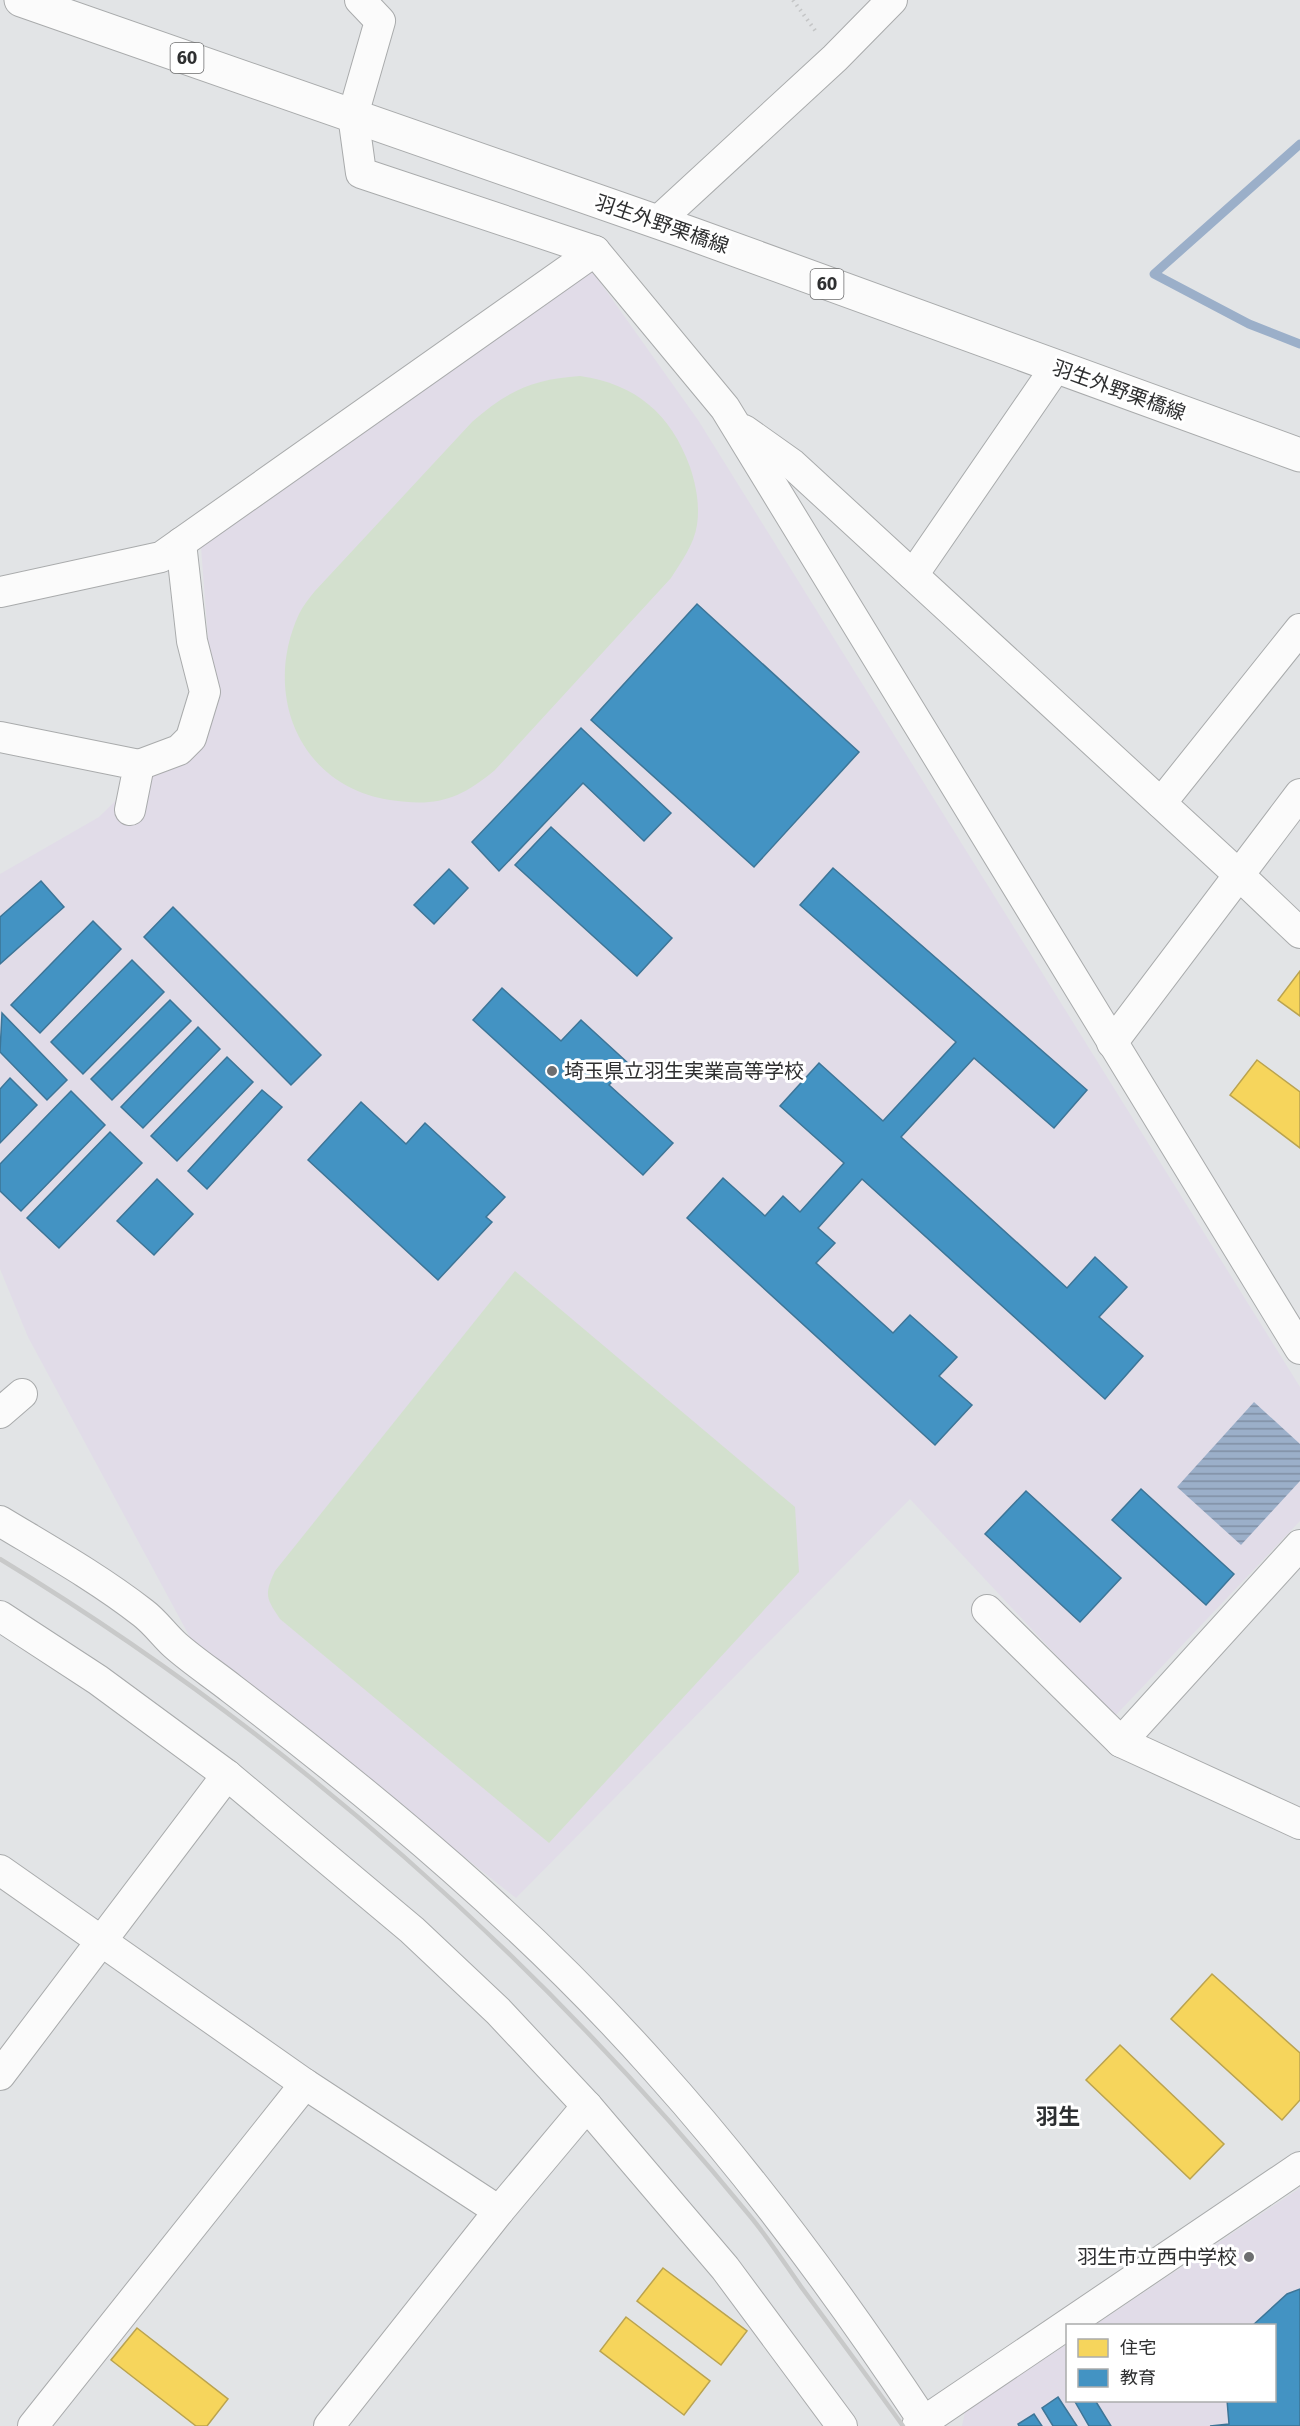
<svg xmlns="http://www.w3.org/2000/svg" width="1300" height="2426" font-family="'Fira Sans','Noto Sans JP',sans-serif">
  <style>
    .education { fill: #e1dce8 }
    .garden { fill: #d3e0ce }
    .water { fill: url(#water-rules) }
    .homes { fill: #f6d55c; stroke: #baa34f; stroke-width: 1.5 }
    .schools { fill: #4393c3; stroke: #3d7597; stroke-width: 1.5 }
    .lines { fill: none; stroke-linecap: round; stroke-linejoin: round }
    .stream { stroke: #9bafc9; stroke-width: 9 }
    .minor-casing { stroke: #a9abac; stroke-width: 32 }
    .major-casing { stroke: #a9abac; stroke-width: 35 }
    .path { stroke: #c4c5c6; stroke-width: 4; stroke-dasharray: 1.5 4.5; stroke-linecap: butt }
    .minor { stroke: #fbfbfb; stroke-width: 30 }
    .major { stroke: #fbfbfb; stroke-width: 33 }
    .rail { stroke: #c8c9c9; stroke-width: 4.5 }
    .poi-dot { fill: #6d6e70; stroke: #fff; stroke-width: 2 }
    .labels { text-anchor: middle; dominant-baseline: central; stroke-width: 6; stroke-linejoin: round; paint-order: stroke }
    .shield { fill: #fff; stroke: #6d6d6e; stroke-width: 1.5 }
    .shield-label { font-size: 18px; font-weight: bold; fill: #2e2f30 }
    .street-label { font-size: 20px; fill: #2e2f30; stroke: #fff }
    .poi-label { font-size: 20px; fill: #2e2f30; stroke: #fff; text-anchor: start }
    .quarter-label { font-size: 22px; font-weight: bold; fill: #2d2f31; stroke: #fff }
  </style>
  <defs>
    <pattern id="water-rules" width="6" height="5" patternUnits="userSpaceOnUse" patternTransform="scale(1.5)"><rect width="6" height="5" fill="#9bafc9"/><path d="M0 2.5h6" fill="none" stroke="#7f8fa4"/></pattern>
  </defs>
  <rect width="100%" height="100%" fill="#e2e4e6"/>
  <g class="education">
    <polygon points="585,261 698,420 1300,1387 1300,1521 1114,1717 910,1499 516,1898 192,1641 28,1337 0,1269 0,874 99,817 213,705 201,547"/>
    <polygon points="1300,2188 1300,2426 962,2426 965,2412 1067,2344 1068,2400 1274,2400 1274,2326 1095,2325"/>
  </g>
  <g class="garden">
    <path d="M580 376C636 384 671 414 690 467 696 485 700 505 697 525 694 545 681 562 671 578L495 770C459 800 436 807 390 800 299 786 262 694 299 614 303 606 309 598 315 591L472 422C507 391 533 379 580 376Z"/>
    <path d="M515 1271 795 1507 799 1572 549 1843 280 1619C266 1598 264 1595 275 1571Z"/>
  </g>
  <polygon class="water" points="1254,1402 1300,1444 1300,1481 1241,1545 1177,1487"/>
  <g class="homes">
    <polygon points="1300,971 1300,1016 1278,1000"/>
    <polygon points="1257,1060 1300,1092 1300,1148 1230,1095"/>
    <polygon points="1212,1974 1300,2053 1300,2100 1282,2120 1171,2019"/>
    <polygon points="1120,2045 1224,2144 1190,2179 1086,2080"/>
    <polygon points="663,2268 747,2331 721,2365 637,2301"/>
    <polygon points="626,2317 710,2381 684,2415 600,2351"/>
    <polygon points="137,2328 228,2399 207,2426 196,2426 111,2360"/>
  </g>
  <g class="schools">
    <polygon points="697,604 859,752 754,867 591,720"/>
    <polygon points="581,728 671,813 644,841 583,783 499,871 472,842"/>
    <polygon points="551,827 672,938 637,976 515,865"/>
    <polygon points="833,868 1087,1090 1054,1128 974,1058 901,1137 1067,1288 1095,1257 1127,1287 1099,1317 1143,1356 1105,1399 862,1179 818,1228 835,1243 816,1263 893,1333 910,1315 957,1357 939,1376 972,1405 935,1445 687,1218 723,1178 765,1216 783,1196 800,1212 844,1163 780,1106 819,1063 883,1121 956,1042 800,905"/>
    <polygon points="449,869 468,888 434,924 414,905"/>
    <polygon points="41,881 64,907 0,964 0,917"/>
    <polygon points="173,907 321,1055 291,1085 144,937"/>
    <polygon points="93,921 121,949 40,1033 11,1005"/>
    <polygon points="132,960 164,992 83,1074 51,1042"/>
    <polygon points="502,988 561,1041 581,1020 629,1064 609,1085 673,1143 643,1175 473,1020"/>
    <polygon points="170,1000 191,1021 112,1100 91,1079"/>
    <polygon points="2,1013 67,1080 47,1100 0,1052"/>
    <polygon points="198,1027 220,1049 143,1128 121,1107"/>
    <polygon points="227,1057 253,1082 177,1161 151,1136"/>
    <polygon points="10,1078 37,1105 0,1143 0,1089"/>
    <polygon points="262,1090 282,1107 207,1189 188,1171"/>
    <polygon points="71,1091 105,1125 21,1211 0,1191 0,1164"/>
    <polygon points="361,1102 406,1144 425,1123 505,1197 486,1217 492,1222 438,1280 308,1160"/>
    <polygon points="110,1132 142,1163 59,1248 27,1218"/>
    <polygon points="157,1179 193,1214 154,1255 117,1221"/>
    <polygon points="1141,1489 1234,1574 1206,1605 1112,1520"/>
    <polygon points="1026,1491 1121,1578 1080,1622 985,1534"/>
    <polygon points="1300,2289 1300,2426 1210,2426 1229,2424 1227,2400 1274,2400 1274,2326 1252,2326 1287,2294"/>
    <polygon points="1058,2397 1077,2426 1053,2426 1042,2408"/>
    <polygon points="1074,2400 1095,2400 1111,2426 1089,2426"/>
    <polygon points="1034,2414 1042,2426 1019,2426 1018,2424"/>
  </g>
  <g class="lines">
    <polyline class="stream" points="1300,144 1154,274 1249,324 1300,344"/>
    <g class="minor-casing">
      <g id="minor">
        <polyline points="360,0 380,21 353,115 361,173 595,251 725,408 1300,1349"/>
        <polyline points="657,222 835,58 892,0"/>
        <polyline points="744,430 792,464 1239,875 1300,933"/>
        <polyline points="913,575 1056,367"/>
        <polyline points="0,592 161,557 595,251"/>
        <polyline points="0,737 139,765 130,810"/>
        <polyline points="139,765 179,750 191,738 205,692 192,641 181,543"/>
        <polyline points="1161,803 1300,629"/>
        <polyline points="1112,1043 1300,794"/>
        <polyline points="0,1413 22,1394"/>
        <path d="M0 1521C48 1550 98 1578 143 1613 155 1622 164 1635 175 1645 193 1661 213 1674 232 1689 383 1804 529 1926 655 2068 754 2178 842 2298 924 2422"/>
        <polyline points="987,1610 1121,1742 1300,1824"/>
        <polyline points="0,1616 98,1680 227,1775 412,1930 498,2011 587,2106 725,2268 842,2426"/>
        <polyline points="1121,1742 1300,1545"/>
        <polyline points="0,1870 305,2084 499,2211"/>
        <polyline points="0,2075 227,1775"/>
        <polyline points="33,2426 305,2084"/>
        <polyline points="329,2426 499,2211 587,2106"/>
        <polyline points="917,2426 1300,2167"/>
      </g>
    </g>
    <g class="major-casing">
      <polyline id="major" points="21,0 692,234 1300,455"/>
    </g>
    <polyline class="path" points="793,0 817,33"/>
    <use href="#minor" class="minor"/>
    <use href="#major" class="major"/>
    <path class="rail" d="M0 1559C285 1732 539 1958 750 2216 769 2239 785 2264 802 2288 836 2334 870 2380 903 2426"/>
  </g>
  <g class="poi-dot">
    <circle cx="552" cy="1071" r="6"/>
    <circle cx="1249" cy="2257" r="6"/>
  </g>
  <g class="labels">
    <g class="shield">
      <rect x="170.5" y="43" width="33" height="30" rx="4.5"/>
      <rect x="810.5" y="269" width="33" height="30" rx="4.5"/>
    </g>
    <g class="shield-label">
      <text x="187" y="58">60</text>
      <text x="827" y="284">60</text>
    </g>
    <g class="street-label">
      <text transform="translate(662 224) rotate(19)">羽生外野栗橋線</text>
      <text transform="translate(1119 390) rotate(20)">羽生外野栗橋線</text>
    </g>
    <g class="poi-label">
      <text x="564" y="1071">埼玉県立羽生実業高等学校</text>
      <text x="1237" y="2257" text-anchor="end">羽生市立西中学校</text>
    </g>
    <g class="quarter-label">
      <text x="1058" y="2116">羽生</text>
    </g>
  </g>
  <rect x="1066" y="2324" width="210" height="78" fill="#ffffff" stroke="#abacac" stroke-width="1.5"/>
  <rect x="1078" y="2339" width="30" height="18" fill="#f6d55c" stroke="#abacac" stroke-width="1.5"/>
  <text x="1120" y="2354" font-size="18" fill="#2e2f30">住宅</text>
  <rect x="1078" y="2369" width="30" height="18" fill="#4393c3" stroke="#abacac" stroke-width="1.5"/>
  <text x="1120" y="2384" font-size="18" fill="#2e2f30">教育</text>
</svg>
